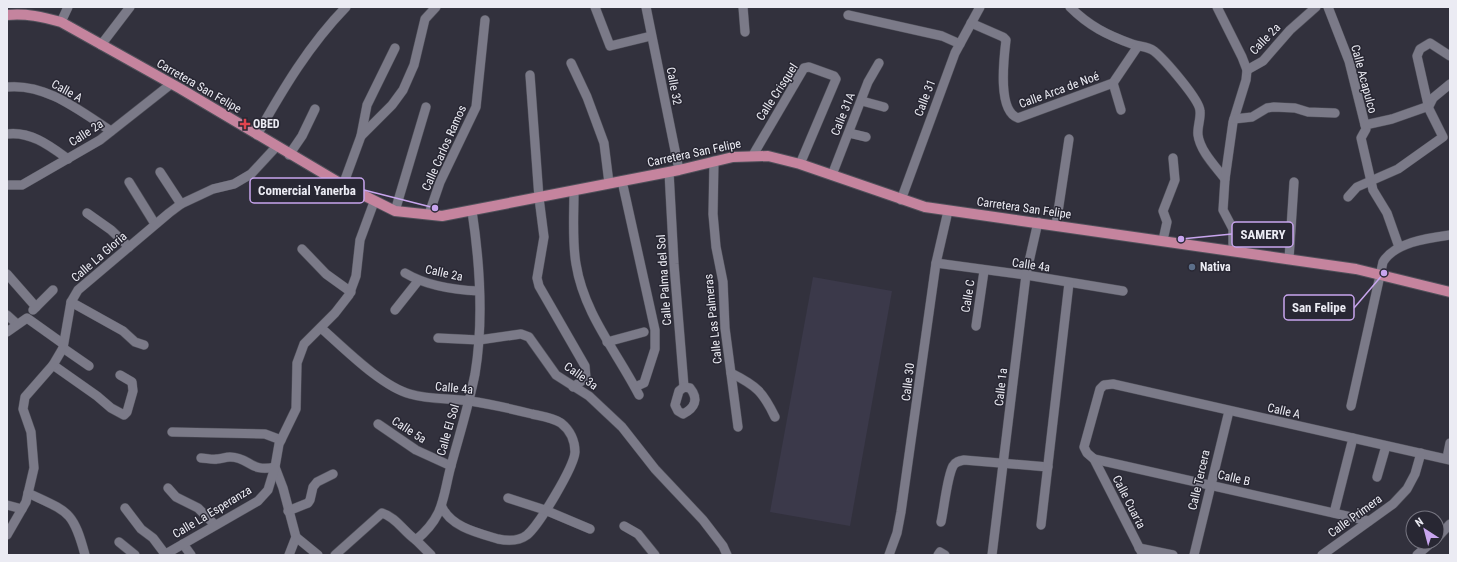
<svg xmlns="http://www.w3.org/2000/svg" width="1457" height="562" font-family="'Roboto Condensed',sans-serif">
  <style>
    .built { fill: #3b394a }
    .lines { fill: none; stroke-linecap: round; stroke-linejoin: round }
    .minor-casing { stroke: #50505a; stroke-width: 10 }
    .major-casing { stroke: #50505a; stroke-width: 12 }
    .minor { stroke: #7b7a88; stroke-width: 9 }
    .major { stroke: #c5849e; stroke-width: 10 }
    .health-dot { fill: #e0444e; stroke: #282733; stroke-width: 1.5 }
    .service-dot { fill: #5c6f8a; stroke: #282733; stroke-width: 1.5 }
    .labels { text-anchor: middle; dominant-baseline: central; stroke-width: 3; stroke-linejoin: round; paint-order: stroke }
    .street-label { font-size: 12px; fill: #ebebf3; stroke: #282733 }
    .poi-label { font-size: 12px; font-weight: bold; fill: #ebebf3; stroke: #282733; text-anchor: start }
    .leader { fill: none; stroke: #c8a5ee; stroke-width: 1.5 }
    .callout-dot { fill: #c8a5ee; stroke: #282733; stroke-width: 1.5 }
    .callout { fill: #282733; stroke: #c8a5ee; stroke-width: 1.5 }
    .callout-label { font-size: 13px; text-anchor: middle; font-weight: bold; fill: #ebebf3 }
  </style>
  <rect width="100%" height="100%" fill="#32313d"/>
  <polygon class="built" points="813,277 892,291 850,526 770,512"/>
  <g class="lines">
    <g class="minor-casing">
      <g id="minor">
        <polyline points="595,7 610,46 651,36"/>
        <polyline points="646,7 679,170"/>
        <polyline points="743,7 745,32"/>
        <path d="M1070 7C1089 26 1107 35 1132 44 1140 47 1147 46 1154 51 1164 59 1200 100 1200 111 1201 119 1197 127 1198 135 1200 151 1216 167 1225 179"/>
        <polyline points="1217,7 1242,57 1247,70 1246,80 1233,122 1225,179 1223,210 1233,229 1233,250"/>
        <polyline points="1328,7 1349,61 1366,129 1361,138 1373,190 1387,213 1399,247"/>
        <polyline points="848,15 942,36 960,44"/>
        <polyline points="61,22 68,7"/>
        <path d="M971 23 1003 37 1006 40C1004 57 997 111 1018 118L1113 83 1138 46"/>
        <polyline points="101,45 130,7"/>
        <polyline points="571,63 587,97 604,143 609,183"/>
        <polyline points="1247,70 1263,61 1290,30 1316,7"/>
        <polyline points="530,75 539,198 544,237 537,278 539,286 585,366 586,378 573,387"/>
        <polyline points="1113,83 1121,110"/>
        <path d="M7 87C46 83 80 111 111 131"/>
        <polyline points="862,101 884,107"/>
        <polyline points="1234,119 1252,117 1267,108 1274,107 1295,108 1308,112 1335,113"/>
        <polyline points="1365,125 1392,119 1429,106 1433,98 1450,84"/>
        <polyline points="849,133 866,137"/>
        <path d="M7 134C31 131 50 146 68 159"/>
        <path d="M257 135C283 89 309 45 346 7"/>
        <polyline points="361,136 367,105 395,48"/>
        <polyline points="289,155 302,136 315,109"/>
        <polyline points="753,155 804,68 809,67 834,76 836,79 800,164"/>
        <polyline points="714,161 713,214 716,247 723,282 725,328 738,427"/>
        <polyline points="160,172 181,204"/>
        <polyline points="669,172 674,264 684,387"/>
        <polyline points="832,175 868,82 879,63"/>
        <polyline points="622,181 655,330 655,349 644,383 635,387"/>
        <polyline points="129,182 155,224"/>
        <polyline points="7,185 22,185 100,140 171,84"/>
        <polyline points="343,185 361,136 392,105 403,90 414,65 425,19 436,7"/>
        <path d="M574 191C574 215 572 241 576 264 584 314 617 352 639 395"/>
        <polyline points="1348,197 1357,187 1398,169 1443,137 1429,109 1417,56 1420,49 1430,43 1450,56"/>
        <polyline points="901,200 955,53 980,7"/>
        <polyline points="395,211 426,107"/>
        <polyline points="87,213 111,230 129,247"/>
        <polyline points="429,214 440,182 476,107 485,20"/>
        <polyline points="1056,225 1069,139"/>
        <polyline points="1163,240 1167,222 1163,211 1175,180 1173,158"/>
        <polyline points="302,249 326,274 351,292"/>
        <polyline points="1289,259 1294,182"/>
        <polyline points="936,263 1026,275 1123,291"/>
        <path d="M405 273C427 286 454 290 479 291"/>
        <polyline points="7,274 36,307"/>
        <polyline points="71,302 123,331 135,342 144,345"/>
        <polyline points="33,310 53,290"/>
        <polyline points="395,310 418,281"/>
        <polyline points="7,315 17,324"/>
        <polyline points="976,326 984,271"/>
        <path d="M321 328C344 348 381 386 410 394 430 400 450 398 470 401 491 404 512 409 532 414 541 416 554 418 561 423 570 430 575 441 575 452 574 467 539 525 527 535 519 541 507 541 498 539 478 533 451 527 442 507"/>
        <polyline points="7,332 27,318 62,343"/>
        <polyline points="438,338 479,340 521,334 529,337 556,375 589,396 622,427 655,469 703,520 723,546 727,555"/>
        <polyline points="607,342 644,332"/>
        <polyline points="63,348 89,366"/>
        <polyline points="53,365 97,396 111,408 124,415 127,412 133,391 132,382 120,375"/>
        <path d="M731 373C757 386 763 392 775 417"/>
        <path d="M684 387 690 388C699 399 695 408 683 414L678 411 675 405 679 391Z"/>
        <path d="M1351 406 1383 262C1395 242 1428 238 1450 235"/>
        <polyline points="378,424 416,450 451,466"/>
        <polyline points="172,432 265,434 281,440"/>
        <path d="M201 458C206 458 212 460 217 459 221 459 225 457 230 457 250 457 250 473 275 467L283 488 296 537 289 555"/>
        <polyline points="1447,458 1450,443"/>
        <polyline points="1094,459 1369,521"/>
        <polyline points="1377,477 1386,446"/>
        <polyline points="168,488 176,497 198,508 215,525"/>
        <path d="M28 493C68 512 73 510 85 555"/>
        <polyline points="508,498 545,510 590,529"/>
        <polyline points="7,505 22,509"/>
        <polyline points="125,508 141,529 153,538 165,554"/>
        <polyline points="288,511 308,503 310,500 313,487 317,482 333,474"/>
        <polyline points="1334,513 1353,438"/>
        <path d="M941 522C944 509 947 477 953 466 955 462 959 461 964 460L1048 467"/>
        <polyline points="1041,525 1069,283"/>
        <polyline points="624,526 638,534 655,555"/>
        <polyline points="7,535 26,502 34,468 31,432 23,409 25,397 53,365 63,348 71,302 78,290 169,213 181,204 213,189 234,184 251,174 276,147"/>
        <polyline points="296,537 318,555"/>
        <polyline points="1437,538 1450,524"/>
        <polyline points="416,540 431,555"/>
        <polyline points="119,542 135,555"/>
        <polyline points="183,544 191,555"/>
        <polyline points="1139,548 1173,555"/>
        <polyline points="164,555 258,501 268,490 275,467 279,444 296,409 297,363 304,344 335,313 349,295 356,276 360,240 374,202"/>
        <path d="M335 555 382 513C396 517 404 532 416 540 446 515 442 497 452 462 460 433 469 404 475 374 484 320 480 264 472 211"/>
        <polyline points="889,555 897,533 901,512 936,263 948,211"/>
        <polyline points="938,555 940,552 945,555"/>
        <polyline points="992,555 1026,275 1038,222"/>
        <polyline points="1143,555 1094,459 1087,453 1084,447 1100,389 1104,385 1113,384 1450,460"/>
        <polyline points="1194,555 1229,411"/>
        <polyline points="1322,555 1393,504 1407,489 1415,474 1421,453"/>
        <polyline points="1417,555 1432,542"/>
      </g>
    </g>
    <g class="major-casing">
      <path id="major" d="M7 15C26 13 43 17 61 22L181 89 343 185 395 211 442 216 679 170 733 157 768 156 800 164 925 207 1356 269 1450 292"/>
    </g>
    <use href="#minor" class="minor"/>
    <use href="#major" class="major"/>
  </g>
  <path class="health-dot" d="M243 118h4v4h4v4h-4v4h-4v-4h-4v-4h4z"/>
  <circle class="service-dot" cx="1192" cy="267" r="4"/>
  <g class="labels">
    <g class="street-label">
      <text transform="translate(1265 39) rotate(-46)">Calle 2a</text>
      <text transform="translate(1364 79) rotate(75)">Calle Acapulco</text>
      <text transform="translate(199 86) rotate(30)">Carretera San Felipe</text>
      <text transform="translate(674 86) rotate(79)">Calle 32</text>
      <text transform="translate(1059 90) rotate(-20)">Calle Arca de Noé</text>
      <text transform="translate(67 91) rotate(29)">Calle A</text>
      <text transform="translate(777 92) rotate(-57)">Calle Crisquel</text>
      <text transform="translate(925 98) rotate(-69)">Calle 31</text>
      <text transform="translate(843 114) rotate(-68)">Calle 31A</text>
      <text transform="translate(86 133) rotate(-33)">Calle 2a</text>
      <text transform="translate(444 148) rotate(-66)">Calle Carlos Ramos</text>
      <text transform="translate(694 153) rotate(-12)">Carretera San Felipe</text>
      <text transform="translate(1024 208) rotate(8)">Carretera San Felipe</text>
      <text transform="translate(99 257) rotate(-41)">Calle La Gloria</text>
      <text transform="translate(1031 265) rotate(8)">Calle 4a</text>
      <text transform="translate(444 273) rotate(12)">Calle 2a</text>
      <text transform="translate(664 280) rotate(-94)">Calle Palma del Sol</text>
      <text transform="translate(968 296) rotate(-81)">Calle C</text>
      <text transform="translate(713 319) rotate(-96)">Calle Las Palmeras</text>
      <text transform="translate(581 376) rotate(35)">Calle 3a</text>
      <text transform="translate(908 382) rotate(-83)">Calle 30</text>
      <text transform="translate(1001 387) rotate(-83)">Calle 1a</text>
      <text transform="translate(454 388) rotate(5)">Calle 4a</text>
      <text transform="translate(1284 411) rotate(13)">Calle A</text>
      <text transform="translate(409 430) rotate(33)">Calle 5a</text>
      <text transform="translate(448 430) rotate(-74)">Calle El Sol</text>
      <text transform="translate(1234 478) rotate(13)">Calle B</text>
      <text transform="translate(1199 480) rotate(-77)">Calle Tercera</text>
      <text transform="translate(1129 502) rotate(63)">Calle Cuarta</text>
      <text transform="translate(212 512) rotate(-31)">Calle La Esperanza</text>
      <text transform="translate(1355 516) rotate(-36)">Calle Primera</text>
    </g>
    <g class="poi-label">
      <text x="253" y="124">OBED</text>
      <text x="1200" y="267">Nativa</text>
    </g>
  </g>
  <path class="leader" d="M435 208L364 190M1181 239L1232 234M1384 273L1354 308"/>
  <g class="callout-dot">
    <circle cx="435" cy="208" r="4"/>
    <circle cx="1181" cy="239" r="4"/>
    <circle cx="1384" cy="273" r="4"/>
  </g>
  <g class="callout">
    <rect x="250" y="178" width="114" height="25" rx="4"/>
    <rect x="1232" y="222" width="61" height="25" rx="4"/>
    <rect x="1284" y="295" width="70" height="25" rx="4"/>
  </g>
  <g class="callout-label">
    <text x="307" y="195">Comercial Yanerba</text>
    <text x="1263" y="239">SAMERY</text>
    <text x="1319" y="312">San Felipe</text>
  </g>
  <rect width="1457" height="562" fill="none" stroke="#ebebf3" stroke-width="16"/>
  <g transform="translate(1425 530) rotate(324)"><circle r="19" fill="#282733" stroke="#767580"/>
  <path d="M0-3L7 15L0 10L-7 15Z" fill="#c8a5ee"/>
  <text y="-6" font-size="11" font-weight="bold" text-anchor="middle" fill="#ebebf3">N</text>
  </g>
</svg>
